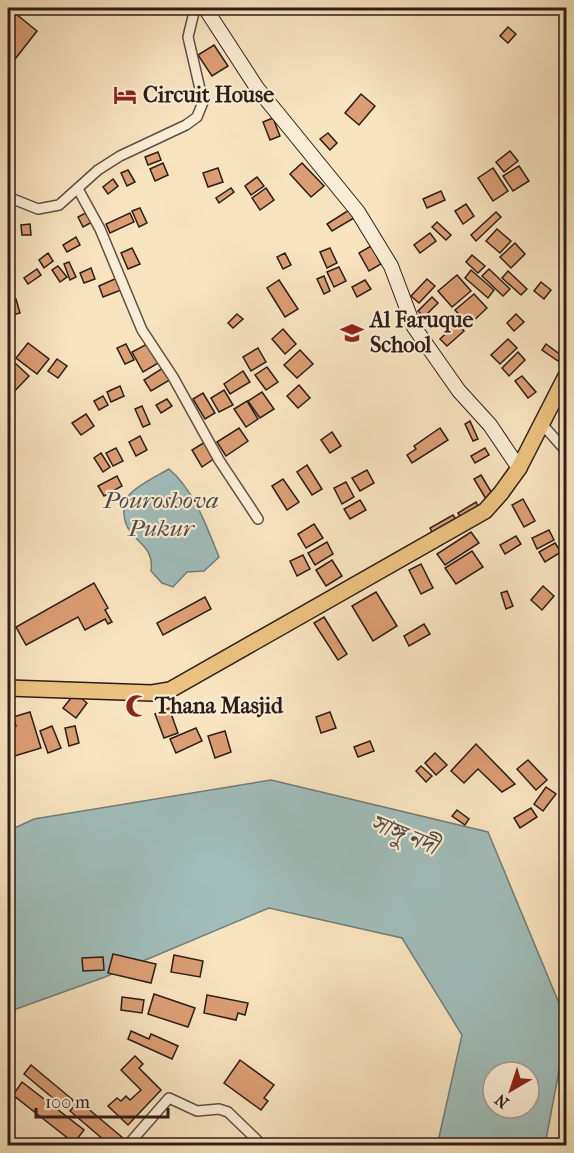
<svg xmlns="http://www.w3.org/2000/svg" width="574" height="1153" font-family="'IM FELL French Canon','Noto Serif Bengali',serif">
  <style>
    .water { fill: #a0bdba; stroke: #727d79; stroke-width: 1.5; fill-rule: evenodd }
    .building { fill: #db9d74; stroke: #2d1d17; stroke-width: 1.5 }
    .lines { fill: none; stroke-linecap: round; stroke-linejoin: round }
    .minor-casing { stroke: #604f41; stroke-width: 12 }
    .secondary-casing { stroke: #2d1d17; stroke-width: 16 }
    .primary-casing { stroke: #2d1d17; stroke-width: 18 }
    .trunk-casing { stroke: #2d1d17; stroke-width: 18 }
    .minor { stroke: #faedd5; stroke-width: 9 }
    .secondary { stroke: #faedd5; stroke-width: 14 }
    .primary { stroke: #ecc280; stroke-width: 15 }
    .trunk { stroke: #ecc280; stroke-width: 15 }
    .labels { text-anchor: middle; dominant-baseline: central; stroke-width: 4.5; stroke-linejoin: round; paint-order: stroke }
    .poi-label { font-size: 22px; font-weight: bold; fill: #2d1d17; stroke: #faedd5; text-anchor: start }
    .water-label { font-size: 24px; font-style: italic; fill: #504d48; stroke: #faedd5 }
  </style>
  <rect width="100%" height="100%" fill="#f8e4bf"/>
  <filter id="stains"><feTurbulence type="fractalNoise" baseFrequency=".00333" numOctaves="4"/><feColorMatrix values="0 0 0 0 .2 0 0 0 0 .09 0 0 0 0 .02 0 0 0 .5 -.17"/></filter>
  <radialGradient id="worn" r=".72"><stop offset=".6" stop-color="#630" stop-opacity="0"/><stop offset="1" stop-color="#630" stop-opacity=".3"/></radialGradient>
  <g class="water">
    <path d="M169 469C194 490 207 527 219 557L204 571 187 572 173 587 162 583 151 571C154 549 140 545 130 531 123 522 121 504 129 495 139 484 157 476 169 469Z"/>
    <path d="M271 780 488 832 566 1020V1034L545 1145 437 1146 462 1035 402 938 269 908 105 977 8 1012V831L34 819ZM493 1072H529V1108H493Z"/>
  </g>
  <g class="building">
    <polygon points="16,14 37,31 8,68 8,24"/>
    <polygon points="508,27 516,34 508,43 500,36"/>
    <polygon points="214,45 228,66 212,76 198,55"/>
    <polygon points="361,94 375,106 359,125 345,113"/>
    <polygon points="273,118 280,136 270,140 263,122"/>
    <polygon points="328,133 337,143 330,150 320,139"/>
    <polygon points="510,151 518,161 504,172 496,162"/>
    <polygon points="158,152 161,160 148,165 145,157"/>
    <polygon points="163,163 168,175 155,181 150,169"/>
    <polygon points="302,163 324,186 311,197 290,174"/>
    <polygon points="519,166 529,181 513,191 503,176"/>
    <polygon points="218,168 223,182 208,187 203,173"/>
    <polygon points="493,168 508,191 493,201 478,178"/>
    <polygon points="128,170 135,182 127,186 121,173"/>
    <polygon points="257,177 264,186 251,195 245,186"/>
    <polygon points="113,179 118,186 108,194 103,187"/>
    <polygon points="231,188 234,192 219,203 216,198"/>
    <polygon points="266,188 274,200 260,210 252,198"/>
    <polygon points="441,191 445,200 427,208 423,199"/>
    <polygon points="466,204 474,216 463,224 455,211"/>
    <polygon points="140,208 147,223 139,227 132,211"/>
    <polygon points="91,210 96,220 83,227 78,217"/>
    <polygon points="349,210 354,218 332,231 327,224"/>
    <polygon points="496,212 501,217 476,241 471,235"/>
    <polygon points="130,213 134,222 110,233 106,224"/>
    <polygon points="437,222 451,235 446,240 432,227"/>
    <polygon points="30,224 31,235 22,235 21,225"/>
    <polygon points="497,229 511,241 500,253 486,241"/>
    <polygon points="430,233 436,241 420,253 414,245"/>
    <polygon points="76,237 80,245 67,252 63,245"/>
    <polygon points="515,243 525,254 511,268 500,257"/>
    <polygon points="371,246 381,264 369,271 359,253"/>
    <polygon points="132,248 140,264 128,269 121,253"/>
    <polygon points="330,248 337,263 327,268 320,252"/>
    <polygon points="48,253 53,261 44,268 39,260"/>
    <polygon points="285,253 291,265 283,269 277,257"/>
    <polygon points="472,255 485,266 478,273 466,262"/>
    <polygon points="69,262 76,277 70,280 64,264"/>
    <polygon points="58,266 67,277 60,282 52,270"/>
    <polygon points="339,267 346,281 334,287 327,272"/>
    <polygon points="91,268 95,279 84,283 80,273"/>
    <polygon points="37,269 41,275 28,284 24,278"/>
    <polygon points="489,269 510,289 503,296 482,276"/>
    <polygon points="471,270 494,290 488,298 465,278"/>
    <polygon points="508,271 527,289 521,295 502,278"/>
    <polygon points="457,275 471,291 452,307 438,291"/>
    <polygon points="324,276 330,291 324,294 317,279"/>
    <polygon points="117,278 121,290 103,297 99,286"/>
    <polygon points="427,279 435,286 419,303 411,296"/>
    <polygon points="279,280 298,309 285,317 267,288"/>
    <polygon points="365,280 371,289 357,297 352,287"/>
    <polygon points="541,282 551,290 544,299 534,291"/>
    <polygon points="474,294 487,308 469,325 455,310"/>
    <polygon points="432,297 438,303 424,317 418,311"/>
    <polygon points="16,299 20,313 8,316 8,302"/>
    <polygon points="237,314 243,319 233,328 228,323"/>
    <polygon points="516,314 524,322 514,331 507,323"/>
    <polygon points="457,323 464,331 447,346 440,339"/>
    <polygon points="283,329 296,344 285,354 272,339"/>
    <polygon points="508,339 517,348 500,364 491,355"/>
    <polygon points="28,343 49,359 37,374 16,358"/>
    <polygon points="149,343 160,362 143,372 132,352"/>
    <polygon points="126,344 134,360 125,364 117,348"/>
    <polygon points="546,344 562,356 558,361 542,350"/>
    <polygon points="258,348 266,362 251,371 243,357"/>
    <polygon points="300,350 313,364 297,378 284,365"/>
    <polygon points="518,352 525,360 509,376 502,368"/>
    <polygon points="57,359 67,366 58,378 48,371"/>
    <polygon points="15,363 29,376 11,395 8,392 8,371"/>
    <polygon points="166,366 173,378 151,391 144,380"/>
    <polygon points="267,367 278,382 266,390 255,375"/>
    <polygon points="243,371 250,382 230,394 224,384"/>
    <polygon points="522,376 536,392 528,398 515,381"/>
    <polygon points="299,385 310,398 298,408 287,396"/>
    <polygon points="120,386 124,396 111,402 107,392"/>
    <polygon points="224,390 233,405 219,412 211,398"/>
    <polygon points="262,392 274,409 260,418 248,401"/>
    <polygon points="203,393 215,413 205,419 193,399"/>
    <polygon points="103,396 108,405 99,410 94,401"/>
    <polygon points="167,399 172,406 161,413 156,405"/>
    <polygon points="247,401 258,419 246,427 234,409"/>
    <polygon points="142,406 150,424 143,427 135,409"/>
    <polygon points="86,414 94,426 81,435 72,423"/>
    <polygon points="470,421 478,439 473,441 465,424"/>
    <polygon points="239,428 248,441 226,456 217,442"/>
    <polygon points="440,428 448,440 412,463 407,455 416,449 414,446"/>
    <polygon points="332,432 341,446 330,453 321,440"/>
    <polygon points="140,436 147,450 136,456 129,442"/>
    <polygon points="205,442 215,458 202,467 192,450"/>
    <polygon points="116,448 123,461 113,466 106,453"/>
    <polygon points="485,448 489,455 475,463 471,456"/>
    <polygon points="101,453 110,467 103,472 94,458"/>
    <polygon points="307,465 322,489 312,495 297,472"/>
    <polygon points="367,470 374,483 360,491 352,478"/>
    <polygon points="481,475 493,495 486,499 474,479"/>
    <polygon points="117,476 122,486 104,496 98,486"/>
    <polygon points="283,479 299,502 287,510 272,486"/>
    <polygon points="346,482 354,497 342,504 334,488"/>
    <polygon points="523,499 535,521 524,527 512,505"/>
    <polygon points="360,500 366,510 350,519 344,509"/>
    <polygon points="476,502 479,508 461,518 458,513"/>
    <polygon points="453,515 457,521 433,534 430,528"/>
    <polygon points="314,524 323,538 306,548 298,534"/>
    <polygon points="549,530 554,540 537,549 532,538"/>
    <polygon points="471,532 479,543 445,565 437,554"/>
    <polygon points="516,536 521,544 505,554 500,545"/>
    <polygon points="327,542 333,554 315,565 308,553"/>
    <polygon points="555,543 561,552 545,562 539,552"/>
    <polygon points="472,551 483,567 456,584 445,568"/>
    <polygon points="303,555 310,569 297,576 290,561"/>
    <polygon points="332,560 342,576 326,586 316,570"/>
    <polygon points="421,564 433,588 421,594 409,570"/>
    <polygon points="94,583 108,608 105,610 112,622 108,624 105,619 85,630 78,617 26,645 16,627"/>
    <polygon points="543,586 554,596 542,610 531,600"/>
    <polygon points="507,591 513,606 506,609 501,593"/>
    <polygon points="376,592 397,626 373,641 352,606"/>
    <polygon points="205,597 211,609 163,635 157,623"/>
    <polygon points="324,617 347,654 338,660 314,623"/>
    <polygon points="424,624 430,634 409,646 404,636"/>
    <polygon points="75,693 87,703 76,718 63,708"/>
    <polygon points="169,708 178,733 164,738 155,714"/>
    <polygon points="30,712 41,748 8,758 8,729 16,726 13,717"/>
    <polygon points="330,712 336,728 321,733 316,717"/>
    <polygon points="52,726 61,748 48,753 40,731"/>
    <polygon points="75,726 79,743 69,746 65,728"/>
    <polygon points="196,728 202,741 176,753 170,739"/>
    <polygon points="225,731 231,752 215,758 208,736"/>
    <polygon points="370,741 374,751 358,757 354,747"/>
    <polygon points="476,744 515,784 502,792 478,769 464,783 451,771"/>
    <polygon points="435,753 447,765 436,775 425,763"/>
    <polygon points="528,760 547,780 536,790 517,769"/>
    <polygon points="421,766 432,776 426,782 416,771"/>
    <polygon points="546,787 556,794 543,811 534,804"/>
    <polygon points="531,808 537,817 520,828 514,818"/>
    <polygon points="457,810 469,819 465,825 452,816"/>
    <polygon points="113,954 156,964 151,983 108,973"/>
    <polygon points="174,955 203,961 200,977 171,972"/>
    <polygon points="103,957 104,970 83,971 82,958"/>
    <polygon points="154,994 195,1008 188,1027 148,1014"/>
    <polygon points="207,995 248,1003 245,1015 238,1013 236,1020 204,1013"/>
    <polygon points="122,997 144,1000 142,1013 121,1010"/>
    <polygon points="131,1031 149,1039 151,1034 178,1046 172,1059 128,1039"/>
    <polygon points="135,1056 143,1064 139,1068 161,1090 128,1125 108,1106 117,1098 121,1101 126,1096 130,1100 141,1090 121,1070"/>
    <polygon points="240,1060 274,1085 264,1098 268,1101 261,1110 224,1083"/>
    <polygon points="31,1065 73,1100 66,1109 24,1074"/>
    <polygon points="22,1082 84,1130 74,1143 13,1095"/>
    <polygon points="79,1101 123,1138 116,1146 111,1146 70,1111"/>
  </g>
  <g class="lines">
    <g class="minor-casing">
      <g id="minor">
        <polyline points="78,189 100,229 142,330 173,377 219,460 258,519"/>
        <polyline points="8,197 38,209 59,205 98,170 120,156 186,125 197,117 203,102 188,37 195,8"/>
        <polyline points="541,423 566,451"/>
        <polyline points="127,1146 169,1098 197,1111 219,1109 228,1112 258,1141 260,1146"/>
      </g>
    </g>
    <g class="secondary-casing">
      <polyline id="secondary" points="205,8 257,88 358,212 391,266 414,327 459,391 490,425 519,468"/>
    </g>
    <g class="primary-casing">
      <polyline id="primary" points="8,688 152,693 170,690 485,511 501,493 519,468"/>
    </g>
    <g class="trunk-casing">
      <polyline id="trunk" points="519,468 566,376"/>
    </g>
    <use href="#minor" class="minor"/>
    <use href="#secondary" class="secondary"/>
    <use href="#primary" class="primary"/>
    <use href="#trunk" class="trunk"/>
  </g>
  <defs>
    <g id="hotel-bare" transform="scale(1.8)"><path d="M-6-4.5h1.5V1H6V5H4.5V3h-9V5H-6ZM-4 0a1.8 1.8 0 1 1 3.6 0ZM.5 0V-2.5h3Q6-2.5 6 0Z" fill="#8f2418" stroke="#faedd5" stroke-width="2.5" paint-order="stroke"/></g>
    <g id="school-bare" transform="scale(1.8)"><path d="M0-5L7-2L0 1L-7-2ZM-4 1L0 2.5L4 1V4Q0 6-4 4Z" fill="#8f2418" stroke="#faedd5" stroke-width="2.5" paint-order="stroke"/></g>
    <g id="mosque-bare" transform="scale(1.8)"><path d="M3.5-4.9A6 6 0 1 0 3.5 4.9A5 5 0 1 1 3.5-4.9Z" fill="#8f2418" stroke="#faedd5" stroke-width="2.5" paint-order="stroke"/></g>
  </defs>
  <g fill-rule="evenodd">
    <use href="#hotel-bare" x="125" y="95"/>
    <use href="#school-bare" x="352" y="333"/>
    <use href="#mosque-bare" x="137" y="706"/>
  </g>
  <g class="labels">
    <g class="poi-label">
      <text x="143" y="95">Circuit House</text>
      <text x="370" y="320">Al Faruque<tspan x="370" dy="25">School</tspan></text>
      <text x="155" y="706">Thana Masjid</text>
    </g>
    <g class="water-label">
      <text x="161" y="500">Pouroshova<tspan x="161" dy="28">Pukur</tspan></text>
      <text transform="translate(404 834) rotate(22)">সাঙ্গু নদী</text>
    </g>
  </g>
  <rect width="574" height="1153" fill="none" stroke="#f8e4bf" stroke-width="30"/>
  <rect x="9" y="9" width="556" height="1135" fill="none" stroke="#2d1d17" stroke-width="3"/>
  <rect x="15" y="15" width="544" height="1123" fill="none" stroke="#2d1d17" stroke-width="1.5"/>
  <g transform="translate(511 1090) rotate(219)"><circle r="28" fill="#faedd5" stroke="#a89a89" stroke-width="1.5"/>
  <path d="M0-4.5L10 22L0 15L-10 22Z" fill="#8f2418"/>
  <text y="-9" font-size="16" font-weight="bold" text-anchor="middle" fill="#2d1d17">N</text>
  </g>
  <path d="M36 1108v9h132v-9" fill="none" stroke="#2d1d17" stroke-width="3"/>
  <text x="45" y="1108" font-size="18" fill="#2d1d17" stroke="#faedd5" stroke-width="4.5" paint-order="stroke">100 m</text>
  <rect width="100%" height="100%" filter="url(#stains)"/>
  <rect width="100%" height="100%" fill="url(#worn)"/>
</svg>
